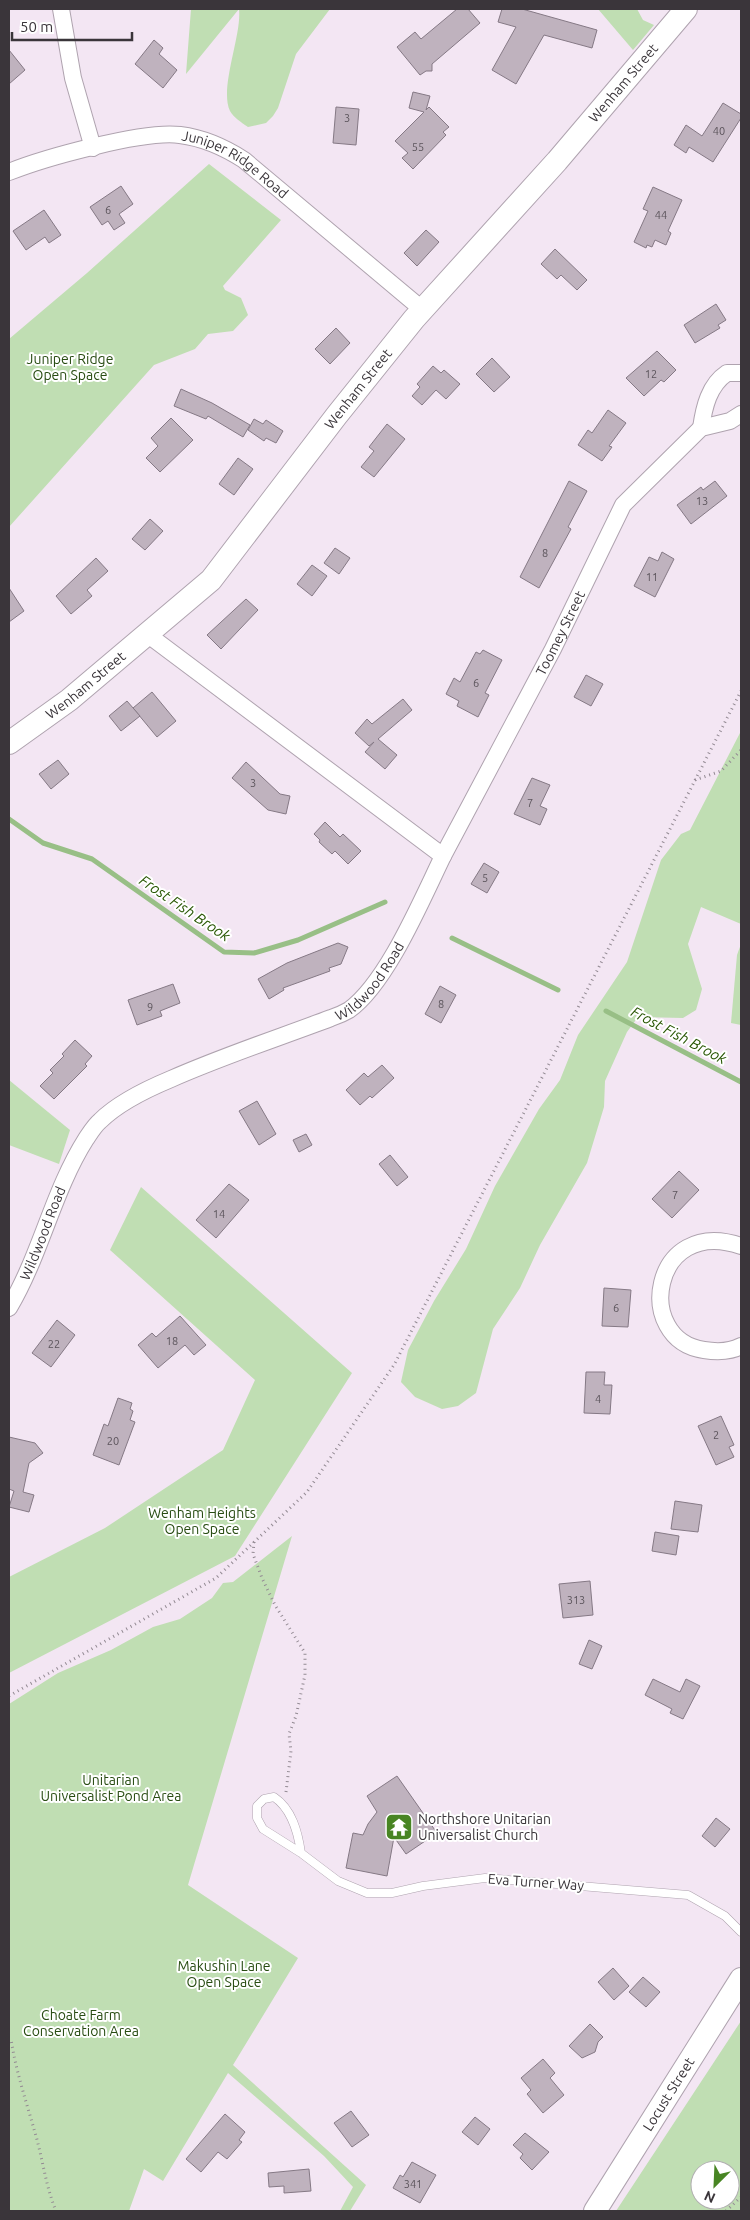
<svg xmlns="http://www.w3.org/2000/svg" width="750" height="2220" font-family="Ubuntu,sans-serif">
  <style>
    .green { fill: #c0deb3; fill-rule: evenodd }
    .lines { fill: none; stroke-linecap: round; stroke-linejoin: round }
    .stream { stroke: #98bf86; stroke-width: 5 }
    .building { fill: #bfb2be; stroke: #857985 }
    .service-casing { stroke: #afa3af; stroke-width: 9 }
    .minor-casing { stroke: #afa3af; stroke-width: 18 }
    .secondary-casing { stroke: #afa3af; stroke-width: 24 }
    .path { stroke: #938a93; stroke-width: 3; stroke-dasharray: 1 4; stroke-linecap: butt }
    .service { stroke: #fff; stroke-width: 8 }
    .minor { stroke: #fff; stroke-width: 16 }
    .secondary { stroke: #fff; stroke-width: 22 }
    .labels { text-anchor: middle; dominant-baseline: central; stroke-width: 4; stroke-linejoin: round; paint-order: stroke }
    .number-label { font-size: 11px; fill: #5b545b }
    .street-label { font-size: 14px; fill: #3a353a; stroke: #fff }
    .park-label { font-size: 14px; fill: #284c12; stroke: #fff }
    .poi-label { font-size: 14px; fill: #3a353a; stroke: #fff; text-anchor: start }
    .water-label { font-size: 15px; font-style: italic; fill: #275602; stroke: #fff }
  </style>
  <rect width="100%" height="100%" fill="#f3e6f3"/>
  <g class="green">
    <path d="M191 9H330L296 54 278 108 273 116 266 123 248 127C241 122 234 118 230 111 219 88 242 35 239 9L186 74Z"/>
    <polygon points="598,9 637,9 643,20 654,25 633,50"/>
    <polygon points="209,164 281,220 223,286 225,290 241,298 248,315 233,331 208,334 195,349 154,365 9,527 9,339 87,273"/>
    <polygon points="741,731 741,924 701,907 688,944 702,989 696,1010 683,1018 638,1017 627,1032 605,1081 604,1107 587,1163 540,1245 520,1288 493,1329 476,1393 458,1406 442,1409 415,1397 401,1382 408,1350 434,1301 466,1249 495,1186 539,1109 560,1080 578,1035 627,962 661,860 681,834 690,830"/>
    <polygon points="741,944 741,1025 731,1023 737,955"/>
    <polygon points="9,1080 70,1130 59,1164 9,1145"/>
    <polygon points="141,1187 352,1373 235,1556 9,1673 9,1577 105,1528 223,1450 255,1380 110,1250"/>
    <polygon points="292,1536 188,1885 298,1958 233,2065 366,2185 350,2211 340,2211 353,2187 324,2156 228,2073 163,2181 144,2169 129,2211 9,2211 9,1704 58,1673 111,1650 153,1627 180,1619 212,1598 223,1583 233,1582"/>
    <path d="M741 2021V2211H616ZM700 2170H730V2200H700Z"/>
  </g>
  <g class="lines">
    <g class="stream">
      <polyline points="9,819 43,843 92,859 224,952 254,953 298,940 385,902"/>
      <polyline points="452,938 558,990"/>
      <polyline points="606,1011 741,1082"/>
    </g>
  </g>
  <g class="building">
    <polygon points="457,9 468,9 480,23 432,64 432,71 426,71 420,75 397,47 415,32 421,39"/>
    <polygon points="502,9 522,9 597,30 592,48 544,35 516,84 492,70 516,27 498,22"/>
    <polygon points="154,40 163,48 159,54 177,70 163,88 135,64"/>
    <polygon points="9,50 25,70 9,84"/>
    <polygon points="413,92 430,96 426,110 429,107 449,127 443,132 446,135 413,169 402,158 408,153 395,141 424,112 409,108"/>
    <polygon points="723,103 741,114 741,118 713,162 689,147 686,153 674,145 686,125 702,136"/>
    <polygon points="336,107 359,109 356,145 333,143"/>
    <polygon points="121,186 133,204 119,214 125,223 114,230 108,221 102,225 90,207"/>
    <polygon points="653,187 682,200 668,231 671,233 666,245 655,240 652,247 647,245 646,248 634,242 648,211 643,209"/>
    <polygon points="44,210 61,235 49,243 45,237 26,250 13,231"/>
    <polygon points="426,230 439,242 417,266 404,253"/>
    <polygon points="555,249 587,280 577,290 561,275 557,279 541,264"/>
    <polygon points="716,304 726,320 718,325 720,328 695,343 684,325"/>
    <polygon points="336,328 350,343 330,364 315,349"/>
    <polygon points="657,351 676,370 664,382 661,380 644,396 626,378"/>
    <polygon points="492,358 510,377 494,392 476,374"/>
    <polygon points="433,366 441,373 444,370 460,384 446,399 436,390 422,405 412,396 420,387 417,384"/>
    <polygon points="181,389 212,403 250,425 243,437 208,416 206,419 174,406"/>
    <polygon points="608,410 626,423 609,446 612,447 602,461 578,445 588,430 592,433"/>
    <polygon points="171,418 193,440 160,472 146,458 158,446 151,438"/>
    <polygon points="254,419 263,424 266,420 283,431 276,443 266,438 264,441 248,430"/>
    <polygon points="387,424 405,439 374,477 361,467 374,451 369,447"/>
    <polygon points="238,458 253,469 234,495 219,484"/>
    <polygon points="569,481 587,491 568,527 571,529 539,588 520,577"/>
    <polygon points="715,481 727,496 691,524 677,505 701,487 703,490"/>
    <polygon points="150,519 163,531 145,550 132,539"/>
    <polygon points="335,548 350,558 339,574 324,563"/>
    <polygon points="662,552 674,559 655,597 634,586 649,557 658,561"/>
    <polygon points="96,558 108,571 87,590 92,596 71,614 56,596"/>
    <polygon points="312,565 327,576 312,596 297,584"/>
    <polygon points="9,588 24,611 9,622"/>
    <polygon points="246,599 258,610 221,649 207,635"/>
    <polygon points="483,650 502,660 485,693 489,695 478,717 457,706 459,701 446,694 454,678 460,682 476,652 480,654"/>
    <polygon points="586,675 603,684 591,706 574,697"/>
    <polygon points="152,692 176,721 157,737 133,708"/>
    <polygon points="403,699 412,710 378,739 397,755 385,769 365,752 374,742 369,746 355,733 367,719 372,724"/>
    <polygon points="127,701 140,716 121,731 109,716"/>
    <polygon points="58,760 69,774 51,789 39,774"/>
    <polygon points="246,762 280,794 290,796 286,814 268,810 232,778"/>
    <polygon points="532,778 550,785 540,806 547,809 540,825 514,814"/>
    <polygon points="325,822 340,837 343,834 361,851 348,864 335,851 332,854 319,842 320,840 314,834"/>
    <polygon points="484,863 499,872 487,893 471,884"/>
    <polygon points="338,943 348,947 341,964 329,968 330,971 283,988 284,990 269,999 258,979 287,963"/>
    <polygon points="173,984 180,1003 160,1011 162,1016 137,1025 128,1000"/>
    <polygon points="440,986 456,995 441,1023 425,1014"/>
    <polygon points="75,1040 92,1056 85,1064 87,1066 54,1099 40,1086 53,1073 50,1070 64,1056 62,1054"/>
    <polygon points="382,1065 394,1078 372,1098 370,1096 360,1105 346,1090 364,1073 368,1077"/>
    <polygon points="257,1101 276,1134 259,1145 239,1111"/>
    <polygon points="306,1134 312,1145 299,1152 293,1140"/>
    <polygon points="390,1155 408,1177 397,1186 379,1164"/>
    <polygon points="679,1171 699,1190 672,1218 652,1199"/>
    <polygon points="229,1184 249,1200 216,1238 196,1220"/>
    <polygon points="604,1288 631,1290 628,1327 602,1326"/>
    <polygon points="180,1316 206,1345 194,1355 185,1345 158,1368 138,1345 152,1333 156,1337"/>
    <polygon points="57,1320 75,1335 51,1367 32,1353"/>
    <polygon points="586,1372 605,1372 604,1385 612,1385 610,1414 584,1413"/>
    <polygon points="118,1398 132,1403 130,1409 133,1411 130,1420 135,1422 119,1465 93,1455 104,1424 108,1426"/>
    <polygon points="721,1416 734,1445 729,1447 734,1457 716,1465 698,1426"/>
    <polygon points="9,1437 35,1443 43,1453 29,1463 23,1492 34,1495 29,1512 9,1507 14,1491 9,1489"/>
    <polygon points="675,1501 702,1505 698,1532 671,1529"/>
    <polygon points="655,1532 679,1536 676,1555 652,1551"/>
    <polygon points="590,1581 593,1615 563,1618 559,1584"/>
    <polygon points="589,1640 602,1646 592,1669 579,1664"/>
    <polygon points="653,1679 680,1692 686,1679 700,1686 683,1719 670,1713 672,1709 645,1695"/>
    <polygon points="397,1776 437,1833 406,1854 394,1837 387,1876 346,1868 353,1833 363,1835 368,1824 377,1812 367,1796"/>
    <polygon points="716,1818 730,1829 715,1847 702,1836"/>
    <polygon points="613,1968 629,1986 614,2000 598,1982"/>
    <polygon points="643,1977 660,1992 646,2007 629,1992"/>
    <polygon points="590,2024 603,2037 598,2042 595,2052 582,2058 569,2046"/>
    <polygon points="543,2059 555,2073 550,2078 564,2095 543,2113 527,2094 531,2090 521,2078"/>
    <polygon points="351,2111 369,2135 352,2147 334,2123"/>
    <polygon points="225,2114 245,2132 239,2140 242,2142 227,2159 218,2152 201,2172 186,2159"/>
    <polygon points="475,2117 490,2129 478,2145 462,2132"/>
    <polygon points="525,2133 549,2152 532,2170 520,2158 523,2154 513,2145"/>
    <polygon points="412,2162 436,2175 420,2203 393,2188 400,2175 403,2177"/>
    <polygon points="309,2169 311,2191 284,2193 284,2186 269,2187 268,2173"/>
  </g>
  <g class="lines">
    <g class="service-casing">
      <path id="service" d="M301 1853C298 1832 292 1809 274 1797L264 1799 257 1806V1818L263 1829 301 1853 338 1881 367 1893H392L423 1886 485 1878 688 1895 725 1916 741 1932"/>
    </g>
    <g class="minor-casing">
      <g id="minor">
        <polyline points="61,9 73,78 93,148"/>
        <path id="s1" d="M9 172C44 158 144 130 180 135 204 138 224 147 244 160L423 310"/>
        <path d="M701 428C704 407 709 385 727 373H741"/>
        <path id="s2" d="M443 856 553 649 623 505 701 428 730 421 741 414"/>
        <path d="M741 1246C651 1215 633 1340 704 1350 717 1352 730 1352 741 1346"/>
        <path id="s3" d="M9 1308C41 1254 53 1191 86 1139 90 1133 95 1125 100 1121 119 1102 147 1089 171 1079 223 1056 278 1038 331 1018 337 1016 344 1013 349 1010 387 983 422 899 443 856L147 634"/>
      </g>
    </g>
    <g class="secondary-casing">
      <g id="secondary">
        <path id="s4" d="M9 743 69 700 211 580 337 415 414 319 557 161 686 9"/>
        <path id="s5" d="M595 2211 741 1979"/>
      </g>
    </g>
    <g class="path">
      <polyline points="695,780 721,771 741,750"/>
      <polyline points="254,1542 253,1554 262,1578 275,1605 305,1653 305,1675 296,1716 289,1734 291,1751 286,1792"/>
      <polyline points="9,1696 216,1578 307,1492 394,1365 741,691"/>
      <path d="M9 2039H11C16 2072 27 2104 36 2136 43 2161 46 2187 56 2211"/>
      <polyline points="726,2211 741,2197"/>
    </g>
    <use href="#service" class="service"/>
    <use href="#minor" class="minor"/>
    <use href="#secondary" class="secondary"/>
  </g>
  <defs>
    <g id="temple-square" transform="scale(1.4375)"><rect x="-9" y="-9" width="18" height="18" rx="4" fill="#488523" stroke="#fff"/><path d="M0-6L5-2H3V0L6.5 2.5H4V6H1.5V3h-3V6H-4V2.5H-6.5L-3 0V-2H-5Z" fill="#fff"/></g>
  </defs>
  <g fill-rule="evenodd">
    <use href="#temple-square" x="399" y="1827"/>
  </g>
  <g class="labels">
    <g class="number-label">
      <text x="347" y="118">3</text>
      <text x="719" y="131">40</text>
      <text x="418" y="147">55</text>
      <text x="108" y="210">6</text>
      <text x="661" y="215">44</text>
      <text x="651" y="374">12</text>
      <text x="702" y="501">13</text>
      <text x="545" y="553">8</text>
      <text x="652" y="577">11</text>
      <text x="476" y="683">6</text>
      <text x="253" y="783">3</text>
      <text x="530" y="803">7</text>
      <text x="485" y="878">5</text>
      <text x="441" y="1004">8</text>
      <text x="150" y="1007">9</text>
      <text x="675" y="1195">7</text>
      <text x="219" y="1214">14</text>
      <text x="616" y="1308">6</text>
      <text x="172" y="1341">18</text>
      <text x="54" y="1344">22</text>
      <text x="598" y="1399">4</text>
      <text x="716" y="1435">2</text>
      <text x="113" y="1441">20</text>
      <text x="576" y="1600">313</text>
      <text x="413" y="2184">341</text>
    </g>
    <g class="street-label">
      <text stroke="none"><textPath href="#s4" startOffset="906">Wenham Street</textPath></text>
      <text stroke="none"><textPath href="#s1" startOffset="239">Juniper Ridge Road</textPath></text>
      <text stroke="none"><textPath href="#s4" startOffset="501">Wenham Street</textPath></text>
      <text stroke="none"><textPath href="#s2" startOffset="252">Toomey Street</textPath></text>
      <text stroke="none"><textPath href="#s4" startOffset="96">Wenham Street</textPath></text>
      <text stroke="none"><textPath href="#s3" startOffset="518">Wildwood Road</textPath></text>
      <text stroke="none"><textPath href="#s3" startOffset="82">Wildwood Road</textPath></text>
      <text transform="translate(536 1882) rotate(4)">Eva Turner Way</text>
      <text stroke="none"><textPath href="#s5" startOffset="138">Locust Street</textPath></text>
    </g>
    <g class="park-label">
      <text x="70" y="359">Juniper Ridge<tspan x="70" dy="16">Open Space</tspan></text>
      <text x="202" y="1513">Wenham Heights<tspan x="202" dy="16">Open Space</tspan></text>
      <text x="111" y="1780">Unitarian<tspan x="111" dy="16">Universalist Pond Area</tspan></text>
      <text x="224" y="1966">Makushin Lane<tspan x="224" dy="16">Open Space</tspan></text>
      <text x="81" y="2015">Choate Farm<tspan x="81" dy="16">Conservation Area</tspan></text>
    </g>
    <g class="poi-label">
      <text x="418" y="1819">Northshore Unitarian<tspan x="418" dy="16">Universalist Church</tspan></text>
    </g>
    <g class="water-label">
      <text transform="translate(185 908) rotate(34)">Frost Fish Brook</text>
      <text transform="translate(679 1035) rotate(28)">Frost Fish Brook</text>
    </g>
  </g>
  <rect width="750" height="2220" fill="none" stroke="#3a353a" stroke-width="20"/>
  <g transform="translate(715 2185) rotate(204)"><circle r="24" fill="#ffffff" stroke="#b0aeb0"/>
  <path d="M0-4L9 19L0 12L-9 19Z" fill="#488523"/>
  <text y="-8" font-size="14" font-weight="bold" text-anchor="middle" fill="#3a353a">N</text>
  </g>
  <path d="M12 32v8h120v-8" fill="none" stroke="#3a353a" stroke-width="2.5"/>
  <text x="20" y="32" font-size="15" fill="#3a353a" stroke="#ffffff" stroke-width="4" paint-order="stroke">50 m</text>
</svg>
